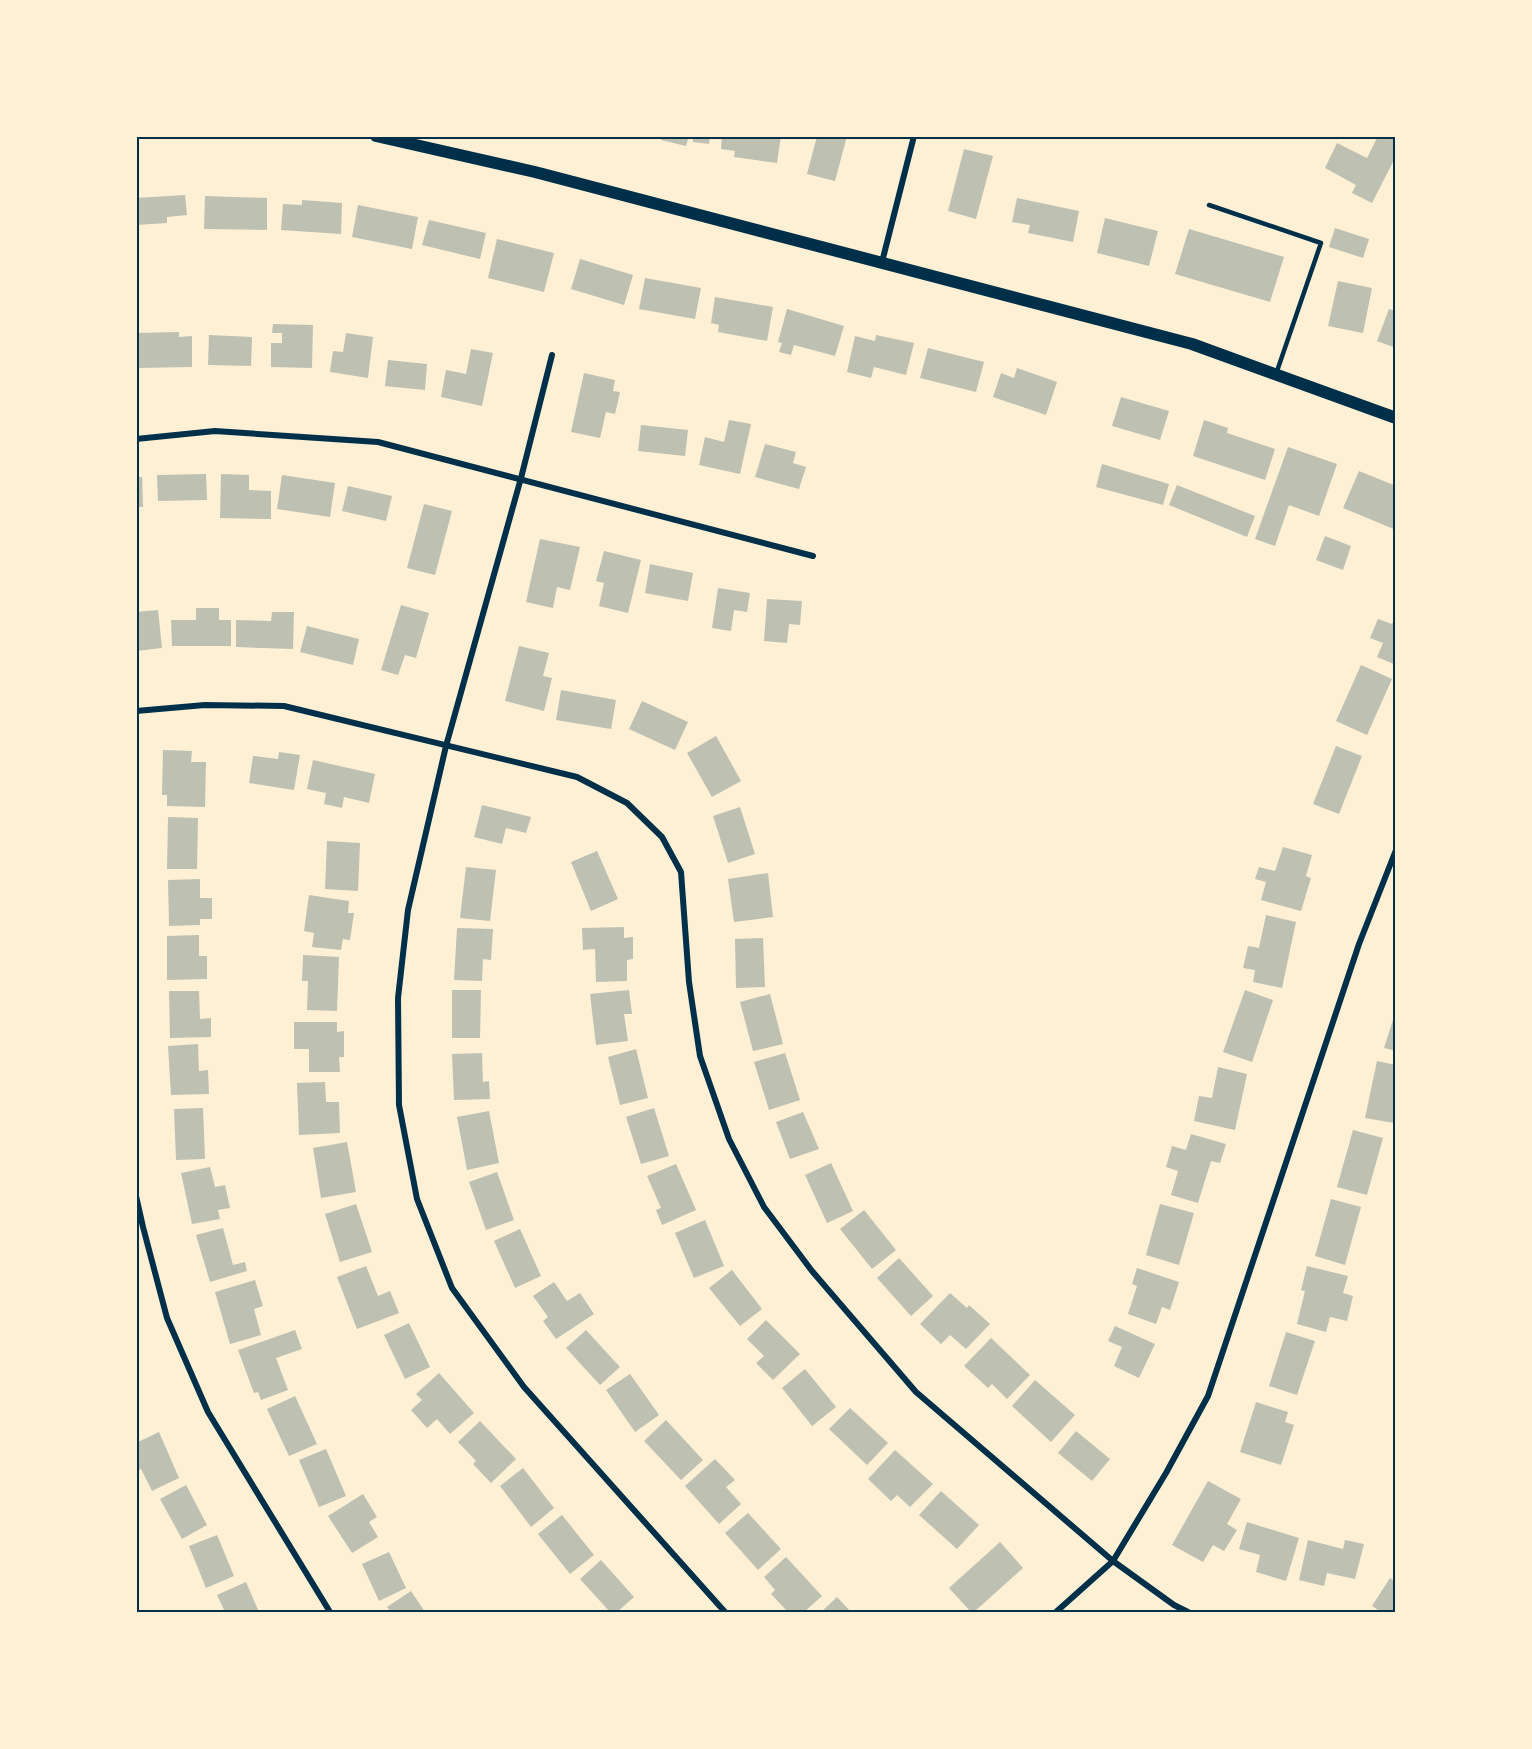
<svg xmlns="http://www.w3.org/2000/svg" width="1532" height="1749" font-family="'Noto Sans',sans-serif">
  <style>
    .building { fill: #bec0b2 }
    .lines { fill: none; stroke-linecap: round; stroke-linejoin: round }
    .service { stroke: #003049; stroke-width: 4.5 }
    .minor { stroke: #003049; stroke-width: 6 }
    .secondary { stroke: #003049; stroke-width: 12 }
    .neatline { fill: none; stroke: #003049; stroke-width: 2 }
  </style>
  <rect width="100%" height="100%" fill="#fdf0d5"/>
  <g class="building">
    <polygon points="662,136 689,136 686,146 661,140"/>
    <polygon points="693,136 710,136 709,144 693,142"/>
    <polygon points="722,136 781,136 777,163 734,157 735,151 721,149"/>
    <polygon points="817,136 847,136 835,181 807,174"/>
    <polygon points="1378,136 1396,138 1396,156 1372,203 1352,193 1356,185 1325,168 1337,143 1367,158"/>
    <polygon points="964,149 993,156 976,219 948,211"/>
    <polygon points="185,195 187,215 167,217 167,223 136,225 136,198"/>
    <polygon points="205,196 267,198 267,230 204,229"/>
    <polygon points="1017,198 1079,211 1073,242 1028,233 1030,225 1012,222"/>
    <polygon points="302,200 342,203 341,234 281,230 283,204 302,205"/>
    <polygon points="358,205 418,217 412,249 352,237"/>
    <polygon points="1105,218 1158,231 1149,266 1097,253"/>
    <polygon points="429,220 486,233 480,259 422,245"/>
    <polygon points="1335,228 1369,239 1363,258 1329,247"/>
    <polygon points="1189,229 1284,257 1270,302 1175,274"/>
    <polygon points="497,239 554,253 544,292 488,278"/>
    <polygon points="580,259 633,275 624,305 571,289"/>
    <polygon points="645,278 701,288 695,319 639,309"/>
    <polygon points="1338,281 1372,288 1363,333 1328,326"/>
    <polygon points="715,297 773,307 767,341 718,332 719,325 711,323"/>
    <polygon points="787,309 844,326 835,356 794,345 791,355 779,352 782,343 778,342"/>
    <polygon points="1389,309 1396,311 1396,348 1377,341"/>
    <polygon points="273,324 313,325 312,368 271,367 271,343 282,343 282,333 272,333"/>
    <polygon points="179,332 179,337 192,336 192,367 136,368 136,333"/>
    <polygon points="346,333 373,337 368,378 330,372 333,351 343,352"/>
    <polygon points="209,335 252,337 251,366 208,365"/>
    <polygon points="876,335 914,343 906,375 874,367 871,378 847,372 855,336 875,341"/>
    <polygon points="928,348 984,362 976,392 920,378"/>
    <polygon points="471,349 493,353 482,406 441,397 446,370 466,374"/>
    <polygon points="388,360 427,364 425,390 385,386"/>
    <polygon points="1017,368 1057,382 1046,415 993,397 1001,373 1014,378"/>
    <polygon points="584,373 615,380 613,391 620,392 615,414 606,412 600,438 571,432"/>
    <polygon points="1121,397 1169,411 1160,440 1112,426"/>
    <polygon points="729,420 751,424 740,474 699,465 705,437 724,442"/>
    <polygon points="1204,420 1228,428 1227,433 1275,449 1265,480 1193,456"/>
    <polygon points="641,425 688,430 685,456 638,451"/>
    <polygon points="765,444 796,452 793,463 806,467 799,489 755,477"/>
    <polygon points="1288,447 1337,464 1319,516 1289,505 1275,546 1255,539"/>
    <polygon points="1102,464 1169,484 1163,505 1096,487"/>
    <polygon points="1359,471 1396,486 1396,530 1343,508"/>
    <polygon points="206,474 207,500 158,501 157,475"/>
    <polygon points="221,474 249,475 249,490 271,491 271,519 220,518"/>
    <polygon points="282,475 335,483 330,517 277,509"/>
    <polygon points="136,477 142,477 143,507 136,507"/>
    <polygon points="1177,485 1255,516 1247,537 1169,505"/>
    <polygon points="348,486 392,496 386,521 342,511"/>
    <polygon points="424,504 452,511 435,575 407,568"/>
    <polygon points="1325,536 1351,546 1343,570 1316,560"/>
    <polygon points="540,539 580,547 570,590 557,587 553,608 526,602"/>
    <polygon points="604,551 641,560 628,613 599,606 604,583 596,581"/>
    <polygon points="650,564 693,573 688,601 645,593"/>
    <polygon points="718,588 750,593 747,612 734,610 731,631 712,628"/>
    <polygon points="767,599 802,601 800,625 789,624 787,643 764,641"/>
    <polygon points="401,605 429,613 416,658 405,655 398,675 381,670"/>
    <polygon points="196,608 219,608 219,620 231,620 231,646 172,646 171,620 196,620"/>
    <polygon points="158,610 162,648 136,651 136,612"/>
    <polygon points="272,612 294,612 293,649 236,647 236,620 271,621"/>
    <polygon points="1396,615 1396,665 1377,657 1383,643 1370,638 1378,619 1392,624"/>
    <polygon points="307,626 359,639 353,665 300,652"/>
    <polygon points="519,646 549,653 543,676 552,678 544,711 505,701"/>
    <polygon points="1361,665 1392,679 1367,735 1336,721"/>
    <polygon points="561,690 616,700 611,729 556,720"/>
    <polygon points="642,701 688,722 675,750 629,729"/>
    <polygon points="716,736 741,781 712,797 687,753"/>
    <polygon points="1336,746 1362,756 1339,814 1313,804"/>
    <polygon points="163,750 192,751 191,762 206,762 205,807 167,806 167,795 162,795"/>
    <polygon points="279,752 300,755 294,790 249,783 253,756 278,759"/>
    <polygon points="313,760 375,774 369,803 344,797 342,808 324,804 326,793 307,789"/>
    <polygon points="482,805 531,817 526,833 506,828 502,844 474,837"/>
    <polygon points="740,807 755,854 728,863 713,816"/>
    <polygon points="168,817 198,818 197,869 167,869"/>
    <polygon points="327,841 360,843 358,891 325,889"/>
    <polygon points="1283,847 1312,855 1306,876 1311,878 1301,911 1261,900 1266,882 1255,879 1259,867 1275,871"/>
    <polygon points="597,851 618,899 591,911 571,862"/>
    <polygon points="466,867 496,870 490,921 460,918"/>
    <polygon points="768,873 773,917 734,922 728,879"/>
    <polygon points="200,879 200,898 212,898 212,919 200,919 200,925 169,926 168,880"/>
    <polygon points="309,895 349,901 348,913 354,913 350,940 343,939 341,950 312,947 314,933 304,931"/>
    <polygon points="1266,915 1296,922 1282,988 1253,982 1255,970 1243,968 1248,946 1259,948"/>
    <polygon points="624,927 624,938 633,937 633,959 627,960 627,981 596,982 595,949 583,950 582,928"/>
    <polygon points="457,928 493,929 491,960 483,959 482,981 454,980"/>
    <polygon points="199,935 199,956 207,956 207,979 167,980 167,936"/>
    <polygon points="763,938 765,987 736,988 735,939"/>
    <polygon points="303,955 339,957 337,1011 307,1010 308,981 302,981"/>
    <polygon points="452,990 481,990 480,1038 452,1038"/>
    <polygon points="629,990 632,1014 624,1014 628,1041 596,1045 590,994"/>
    <polygon points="1245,990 1273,1000 1252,1062 1223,1052"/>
    <polygon points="169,991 199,991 200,1019 211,1018 211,1037 170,1038"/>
    <polygon points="770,994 783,1044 753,1051 740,1002"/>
    <polygon points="1396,1010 1396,1051 1384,1048"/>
    <polygon points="294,1022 337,1022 337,1032 344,1031 344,1057 339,1057 340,1072 309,1072 309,1049 294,1049"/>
    <polygon points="198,1044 199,1071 208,1070 209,1094 171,1095 168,1046"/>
    <polygon points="636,1049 648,1098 620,1105 608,1057"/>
    <polygon points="482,1053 483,1082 489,1081 490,1099 454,1100 452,1054"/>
    <polygon points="785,1053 800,1100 769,1110 754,1062"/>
    <polygon points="1377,1061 1396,1065 1396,1114 1394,1123 1365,1118"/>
    <polygon points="1218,1067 1247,1074 1235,1130 1194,1121 1199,1096 1212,1098"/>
    <polygon points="325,1082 326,1102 339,1102 340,1133 299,1135 297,1083"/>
    <polygon points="203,1108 205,1159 176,1160 174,1109"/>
    <polygon points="654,1108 669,1156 641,1164 626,1117"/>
    <polygon points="489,1111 499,1163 467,1170 457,1117"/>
    <polygon points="803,1112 819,1149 790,1159 776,1122"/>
    <polygon points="1353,1130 1383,1138 1367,1195 1337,1187"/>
    <polygon points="1191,1134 1226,1144 1220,1163 1211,1161 1198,1203 1171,1195 1178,1171 1166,1167 1172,1146 1186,1150"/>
    <polygon points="347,1142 356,1192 321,1198 313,1148"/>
    <polygon points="831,1163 853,1211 827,1223 805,1175"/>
    <polygon points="676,1164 696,1210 662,1225 656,1210 661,1208 647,1176"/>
    <polygon points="210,1167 215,1187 225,1185 230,1208 218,1210 220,1219 192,1224 181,1173"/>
    <polygon points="497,1172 514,1220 486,1230 469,1182"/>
    <polygon points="1331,1199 1361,1207 1345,1265 1315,1256"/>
    <polygon points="356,1204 372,1252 340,1262 325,1214"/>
    <polygon points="1160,1204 1194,1213 1179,1265 1146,1255"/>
    <polygon points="864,1210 896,1250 872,1269 840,1229"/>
    <polygon points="705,1220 724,1266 694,1278 675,1233"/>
    <polygon points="223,1228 233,1265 245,1262 247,1271 210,1282 196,1235"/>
    <polygon points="520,1229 541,1276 515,1288 494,1241"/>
    <polygon points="899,1258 933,1296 911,1316 877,1278"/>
    <polygon points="366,1266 378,1296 390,1291 399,1313 357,1329 337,1277"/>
    <polygon points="1307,1266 1348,1276 1343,1293 1353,1296 1347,1321 1330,1317 1326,1332 1297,1324 1305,1291 1301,1290"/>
    <polygon points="1137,1268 1179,1282 1170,1310 1162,1307 1156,1324 1128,1314 1137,1286 1132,1284"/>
    <polygon points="732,1270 762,1309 740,1326 709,1288"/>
    <polygon points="255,1280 263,1306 254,1309 261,1335 230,1344 215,1292"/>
    <polygon points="554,1282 567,1301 580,1293 594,1314 556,1339 543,1321 548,1317 533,1296"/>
    <polygon points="950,1293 967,1308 969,1305 990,1324 966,1349 950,1335 941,1344 920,1324"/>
    <polygon points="766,1320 800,1354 773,1380 756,1363 764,1356 747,1339"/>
    <polygon points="409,1323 430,1367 405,1379 384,1335"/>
    <polygon points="1115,1326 1155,1344 1139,1378 1114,1366 1122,1347 1108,1341"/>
    <polygon points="295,1330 302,1349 276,1358 288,1390 261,1400 258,1392 254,1393 238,1350"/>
    <polygon points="586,1330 620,1367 600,1385 566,1348"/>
    <polygon points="1286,1332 1315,1341 1297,1395 1269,1386"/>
    <polygon points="991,1338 1030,1375 1007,1399 992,1384 988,1388 964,1366"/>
    <polygon points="805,1369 836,1407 812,1426 782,1388"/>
    <polygon points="439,1373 474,1413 450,1434 437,1419 427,1428 411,1410 422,1400 416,1394"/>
    <polygon points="630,1374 659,1415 635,1432 606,1390"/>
    <polygon points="1035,1380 1075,1415 1051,1442 1012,1406"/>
    <polygon points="295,1396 317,1444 289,1456 267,1409"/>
    <polygon points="1256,1402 1288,1412 1285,1422 1294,1425 1281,1465 1240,1452"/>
    <polygon points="850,1408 888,1443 867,1465 829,1429"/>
    <polygon points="666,1420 703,1460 681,1480 644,1441"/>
    <polygon points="480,1421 516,1459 491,1483 473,1464 476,1461 458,1442"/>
    <polygon points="1076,1431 1110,1459 1092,1481 1058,1453"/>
    <polygon points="159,1432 179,1478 152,1491 141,1469 136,1471 136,1443"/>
    <polygon points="326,1449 346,1496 319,1507 299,1460"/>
    <polygon points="895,1450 933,1484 910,1507 897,1495 891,1501 868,1479"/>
    <polygon points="715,1459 735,1480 726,1487 741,1504 719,1524 685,1486"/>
    <polygon points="523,1468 554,1508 531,1527 500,1486"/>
    <polygon points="1208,1481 1241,1499 1227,1524 1237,1530 1224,1551 1213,1545 1203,1562 1172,1545"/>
    <polygon points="186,1485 207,1525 182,1539 160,1499"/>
    <polygon points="941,1491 979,1525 957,1549 919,1515"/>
    <polygon points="363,1494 377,1517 369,1522 378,1537 352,1553 328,1516"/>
    <polygon points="748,1513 781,1549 758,1570 725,1533"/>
    <polygon points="562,1515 594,1555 570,1574 538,1534"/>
    <polygon points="1247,1522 1299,1538 1286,1581 1256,1572 1260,1555 1239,1549"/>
    <polygon points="217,1535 234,1576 206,1588 189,1546"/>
    <polygon points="1308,1540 1343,1549 1345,1540 1364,1544 1355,1579 1327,1573 1324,1586 1299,1580"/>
    <polygon points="1000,1542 1023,1568 974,1612 971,1612 949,1588"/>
    <polygon points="389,1552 406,1588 379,1601 362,1564"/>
    <polygon points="786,1557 822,1596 804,1612 788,1612 771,1594 775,1590 764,1577"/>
    <polygon points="601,1560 634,1597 617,1612 610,1612 580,1579"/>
    <polygon points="1390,1578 1396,1582 1396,1612 1381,1612 1372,1606"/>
    <polygon points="246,1582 259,1612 225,1612 217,1595"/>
    <polygon points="411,1591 425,1612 391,1612 387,1607"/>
    <polygon points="837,1597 851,1612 821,1612"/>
  </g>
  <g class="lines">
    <polyline class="service" points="1209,205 1321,243 1276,374"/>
    <g class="minor">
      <polyline points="882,262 914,136"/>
      <polyline points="552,355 521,478 446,746 408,910 398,998 399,1105 417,1199 452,1288 524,1387 725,1612"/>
      <polyline points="136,439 215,431 378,442 813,556"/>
      <polyline points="136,711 205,705 284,706 577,777 627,803 662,837 681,872 689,982 700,1056 729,1139 764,1207 812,1271 916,1392 1113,1561 1174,1605 1188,1612"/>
      <polyline points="136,1196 143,1227 167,1318 208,1412 330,1612"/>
      <polyline points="1056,1612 1113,1561 1166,1473 1208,1396 1359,944 1396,850"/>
    </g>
    <polyline class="secondary" points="376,136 535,172 1192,344 1396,418"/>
  </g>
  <rect width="1532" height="1749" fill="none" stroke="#fdf0d5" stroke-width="276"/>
  <rect x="138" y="138" width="1256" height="1473" class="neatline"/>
</svg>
